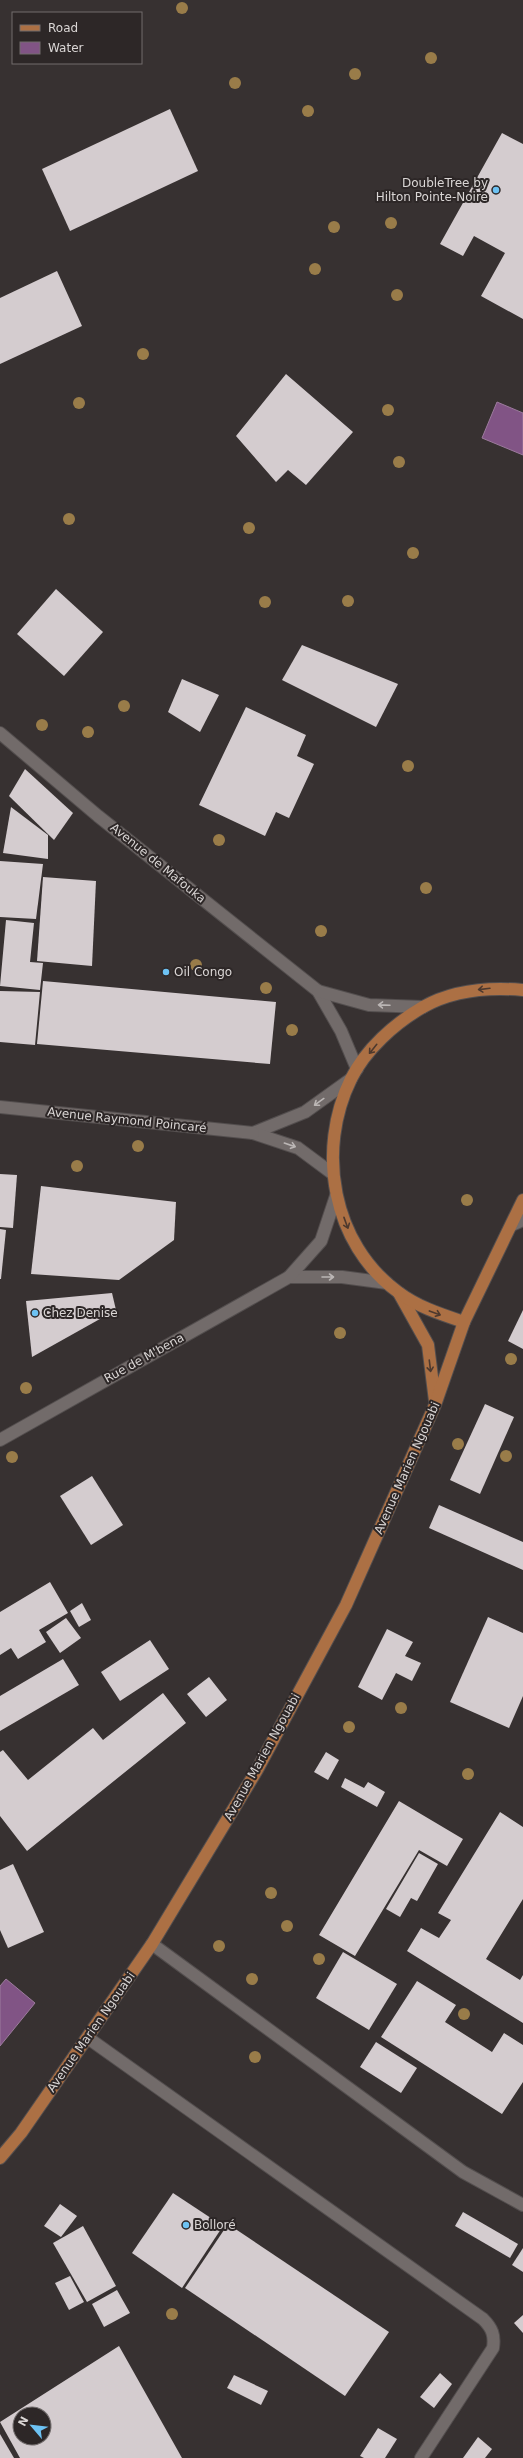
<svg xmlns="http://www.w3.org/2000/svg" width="523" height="2458" font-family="'DejaVu Sans',sans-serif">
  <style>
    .water { fill: #815485; stroke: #9c7b9d }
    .building { fill: #d4cccf; fill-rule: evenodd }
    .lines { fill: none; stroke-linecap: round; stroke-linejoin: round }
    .service-casing { stroke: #534e4e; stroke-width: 14 }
    .minor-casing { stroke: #534e4e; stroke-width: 14 }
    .tertiary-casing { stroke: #534e4e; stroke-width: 14 }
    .primary-casing { stroke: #534e4e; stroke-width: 14 }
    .service { stroke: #726b6a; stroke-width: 12 }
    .minor { stroke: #726b6a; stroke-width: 12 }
    .tertiary { stroke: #726b6a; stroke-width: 12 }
    .primary { stroke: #ac7044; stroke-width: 12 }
    .tree { fill: #997c49 }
    .oneway { stroke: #4d392e }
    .oneway2 { stroke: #bbb6b5 }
    .poi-dot { fill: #6dc2f3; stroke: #2d2727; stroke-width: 1.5 }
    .labels { text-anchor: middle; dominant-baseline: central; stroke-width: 4; stroke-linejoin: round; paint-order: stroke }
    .poi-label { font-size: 12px; fill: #dad6d5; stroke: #2d2727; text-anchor: start }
    .street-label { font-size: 12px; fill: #dad6d5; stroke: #2d2727 }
  </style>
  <rect width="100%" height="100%" fill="#373131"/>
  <g class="water">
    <polygon points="497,402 523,413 523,455 482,438"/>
    <polygon points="6,1979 35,2003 0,2046 0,1986"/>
  </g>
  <g class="building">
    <polygon points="170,109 198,171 70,231 42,169"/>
    <polygon points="502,133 523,144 523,319 481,296 505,253 474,236 463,256 440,244"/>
    <polygon points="57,271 82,326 0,364 0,298"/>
    <polygon points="286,374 353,432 306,485 288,470 276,482 236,436"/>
    <polygon points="56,589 103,632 64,676 17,634"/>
    <polygon points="302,645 398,684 376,727 282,680"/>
    <polygon points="182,679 219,695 200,732 168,712"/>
    <polygon points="246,707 306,735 297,756 314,764 289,818 276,812 265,836 199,805"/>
    <polygon points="25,769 73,813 54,840 9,796"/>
    <polygon points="11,807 48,835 48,859 3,853"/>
    <polygon points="0,861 43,864 36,919 0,917"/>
    <polygon points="43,877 96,881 92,966 37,961"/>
    <polygon points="6,920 34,923 30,962 43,963 40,990 0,986"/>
    <polygon points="43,981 276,1002 270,1064 37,1044"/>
    <polygon points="0,991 40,992 35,1045 0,1042"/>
    <polygon points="0,1174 17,1175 13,1228 0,1227"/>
    <polygon points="41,1186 176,1202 174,1240 119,1280 31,1274"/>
    <polygon points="0,1229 6,1230 1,1279 0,1279"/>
    <polygon points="112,1293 116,1310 32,1357 26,1301"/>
    <polygon points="523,1310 523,1349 508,1341"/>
    <polygon points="485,1404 514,1417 480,1494 450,1480"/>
    <polygon points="92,1476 123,1525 91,1545 60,1496"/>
    <polygon points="439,1505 523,1542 523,1570 429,1528"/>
    <polygon points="50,1582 68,1613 39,1630 46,1642 18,1659 11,1648 0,1655 0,1612"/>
    <polygon points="82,1603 91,1620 79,1627 70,1611"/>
    <polygon points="488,1617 523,1633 523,1696 509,1728 450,1702"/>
    <polygon points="66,1618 81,1638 60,1653 46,1632"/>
    <polygon points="387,1629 413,1642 405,1656 421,1663 412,1681 396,1673 382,1700 358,1687"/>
    <polygon points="150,1640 169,1669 120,1701 101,1672"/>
    <polygon points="63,1659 79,1685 0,1731 0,1696"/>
    <polygon points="209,1677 227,1700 206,1717 187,1694"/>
    <polygon points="163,1693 186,1723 27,1851 0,1816 0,1752 3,1750 28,1780 93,1728 103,1740"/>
    <polygon points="326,1752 339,1760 328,1780 314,1772"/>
    <polygon points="345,1778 364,1788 368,1782 385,1792 377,1807 341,1787"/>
    <polygon points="399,1801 463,1839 447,1866 419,1850 355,1956 319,1935"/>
    <polygon points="500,1812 523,1827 523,1899 486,1959 520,1980 523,1975 523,2023 407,1951 421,1928 439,1938 451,1920 438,1913"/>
    <polygon points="419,1853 438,1864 417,1901 411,1898 400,1917 386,1909"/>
    <polygon points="13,1864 44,1932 8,1948 0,1930 0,1870"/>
    <polygon points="343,1952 397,1984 369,2030 316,1998"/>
    <polygon points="417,1981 456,2005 445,2022 492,2052 504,2033 523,2045 523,2082 502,2114 381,2037"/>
    <polygon points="376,2042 417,2068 401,2093 360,2067"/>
    <polygon points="173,2193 223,2226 182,2288 132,2253"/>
    <polygon points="60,2204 77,2216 61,2237 44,2226"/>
    <polygon points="463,2212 518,2244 510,2258 455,2226"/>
    <polygon points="228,2224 389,2332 345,2396 185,2288"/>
    <polygon points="83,2226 116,2286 87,2302 53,2243"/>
    <polygon points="523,2248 523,2272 512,2265"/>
    <polygon points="70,2276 84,2302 69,2310 55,2283"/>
    <polygon points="117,2290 130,2313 104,2327 92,2304"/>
    <polygon points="523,2315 523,2333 514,2323"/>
    <path d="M119 2346 182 2458H20L0 2422ZM20 2414H44V2438H20Z"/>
    <polygon points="440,2373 452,2384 434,2408 420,2397"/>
    <polygon points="234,2375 268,2391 261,2405 227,2388"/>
    <polygon points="378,2428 397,2439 385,2458 364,2458 360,2456"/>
    <polygon points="0,2434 14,2458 0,2458"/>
    <polygon points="478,2437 492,2449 485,2458 463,2458"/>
  </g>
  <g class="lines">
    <g class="service-casing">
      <g id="service">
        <polyline points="152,1944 463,2172 523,2205"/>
        <path d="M88 2038 483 2319C492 2328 495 2335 493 2348L421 2458"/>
      </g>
    </g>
    <g class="minor-casing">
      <g id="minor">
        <polyline points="0,733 98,816 318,991 341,1031 357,1069"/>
        <polyline points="318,991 369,1005 423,1007"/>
        <polyline points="253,1133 305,1112 351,1079"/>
        <polyline points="253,1133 298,1148 333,1174"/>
        <polyline points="289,1277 342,1277 387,1283"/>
        <polyline points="0,1440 289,1277 321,1241 336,1196"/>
      </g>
    </g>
    <g class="tertiary-casing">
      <g id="tertiary">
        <polyline points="0,1107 253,1133"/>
        <polyline points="512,1225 523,1220"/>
      </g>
    </g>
    <g class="primary-casing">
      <g id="primary">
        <polyline points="399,1293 428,1345 435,1401"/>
        <path d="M464 1322C440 1314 418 1307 398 1292 332 1244 316 1150 351 1079 365 1050 395 1023 423 1007 453 990 489 987 523 990"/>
        <polyline points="0,2158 21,2133 152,1944 257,1770 346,1605 435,1405 464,1322 523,1200"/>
      </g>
    </g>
    <use href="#service" class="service"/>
    <use href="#minor" class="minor"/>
    <use href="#tertiary" class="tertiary"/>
    <use href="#primary" class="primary"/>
  </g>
  <g class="tree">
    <circle cx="182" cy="8" r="6"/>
    <circle cx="431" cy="58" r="6"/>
    <circle cx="355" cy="74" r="6"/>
    <circle cx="235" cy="83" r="6"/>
    <circle cx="308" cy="111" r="6"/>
    <circle cx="391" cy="223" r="6"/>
    <circle cx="334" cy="227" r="6"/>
    <circle cx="315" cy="269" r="6"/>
    <circle cx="397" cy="295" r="6"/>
    <circle cx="143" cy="354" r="6"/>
    <circle cx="79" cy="403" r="6"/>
    <circle cx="388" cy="410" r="6"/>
    <circle cx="399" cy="462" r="6"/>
    <circle cx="69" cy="519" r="6"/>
    <circle cx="249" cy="528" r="6"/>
    <circle cx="413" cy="553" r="6"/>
    <circle cx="348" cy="601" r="6"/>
    <circle cx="265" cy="602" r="6"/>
    <circle cx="124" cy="706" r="6"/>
    <circle cx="42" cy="725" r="6"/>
    <circle cx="88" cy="732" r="6"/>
    <circle cx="408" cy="766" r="6"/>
    <circle cx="219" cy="840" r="6"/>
    <circle cx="426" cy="888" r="6"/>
    <circle cx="321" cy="931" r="6"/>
    <circle cx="196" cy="965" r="6"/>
    <circle cx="266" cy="988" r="6"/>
    <circle cx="292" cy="1030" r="6"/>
    <circle cx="138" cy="1146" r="6"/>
    <circle cx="77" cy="1166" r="6"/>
    <circle cx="467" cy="1200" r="6"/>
    <circle cx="340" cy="1333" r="6"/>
    <circle cx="511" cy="1359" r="6"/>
    <circle cx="26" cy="1388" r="6"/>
    <circle cx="458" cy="1444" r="6"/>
    <circle cx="506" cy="1456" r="6"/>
    <circle cx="12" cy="1457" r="6"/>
    <circle cx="401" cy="1708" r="6"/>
    <circle cx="349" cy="1727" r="6"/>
    <circle cx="468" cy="1774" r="6"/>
    <circle cx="271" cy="1893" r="6"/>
    <circle cx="287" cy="1926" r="6"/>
    <circle cx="219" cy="1946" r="6"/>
    <circle cx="319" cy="1959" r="6"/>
    <circle cx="252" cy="1979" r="6"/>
    <circle cx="464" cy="2014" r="6"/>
    <circle cx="255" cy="2057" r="6"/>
    <circle cx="172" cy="2314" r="6"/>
  </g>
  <defs><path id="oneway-shaft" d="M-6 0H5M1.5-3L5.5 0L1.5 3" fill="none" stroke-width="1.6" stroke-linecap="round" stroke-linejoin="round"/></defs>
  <g class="oneway">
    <use href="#oneway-shaft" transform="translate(484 989) rotate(173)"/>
    <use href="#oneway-shaft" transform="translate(373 1049) rotate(129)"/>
    <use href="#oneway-shaft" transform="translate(346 1223) rotate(70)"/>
    <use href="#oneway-shaft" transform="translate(435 1313) rotate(20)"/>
    <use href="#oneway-shaft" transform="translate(430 1366) rotate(83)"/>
  </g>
  <g class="oneway2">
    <use href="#oneway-shaft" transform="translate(384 1005) rotate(-178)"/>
    <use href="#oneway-shaft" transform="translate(319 1102) rotate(144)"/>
    <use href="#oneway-shaft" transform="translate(290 1145) rotate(19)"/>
    <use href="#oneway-shaft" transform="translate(328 1277)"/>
  </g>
  <g class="poi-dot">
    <circle cx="496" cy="190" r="4"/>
    <circle cx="166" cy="972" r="4"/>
    <circle cx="35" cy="1313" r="4"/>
    <circle cx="186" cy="2225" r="4"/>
  </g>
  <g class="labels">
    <g class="poi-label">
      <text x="488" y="183" text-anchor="end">DoubleTree by<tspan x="488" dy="14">Hilton Pointe-Noire</tspan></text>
      <text x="174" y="972">Oil Congo</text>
      <text x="43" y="1313">Chez Denise</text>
      <text x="194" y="2225">Bolloré</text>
    </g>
    <g class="street-label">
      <text transform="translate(158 863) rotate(39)">Avenue de Mafouka</text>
      <text transform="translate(127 1120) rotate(6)">Avenue Raymond Poincaré</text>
      <text transform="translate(144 1358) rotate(-29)">Rue de M'bena</text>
      <text transform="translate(407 1468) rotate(-66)">Avenue Marien Ngouabi</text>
      <text transform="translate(262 1757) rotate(-61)">Avenue Marien Ngouabi</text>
      <text transform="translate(91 2032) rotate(-55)">Avenue Marien Ngouabi</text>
    </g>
  </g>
  <rect x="12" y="12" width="130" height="52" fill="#2d2727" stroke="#726d6d"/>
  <rect x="20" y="25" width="20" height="6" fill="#ac7044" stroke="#726d6d"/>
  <text x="48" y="32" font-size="12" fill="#dad6d5">Road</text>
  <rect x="20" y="42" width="20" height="12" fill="#815485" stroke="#726d6d"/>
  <text x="48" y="52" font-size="12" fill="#dad6d5">Water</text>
  <g transform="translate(32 2426) rotate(298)"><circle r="19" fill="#2d2727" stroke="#726d6d"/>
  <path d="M0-3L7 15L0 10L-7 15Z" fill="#6dc2f3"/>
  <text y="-6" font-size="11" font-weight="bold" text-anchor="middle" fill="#dad6d5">N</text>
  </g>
</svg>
